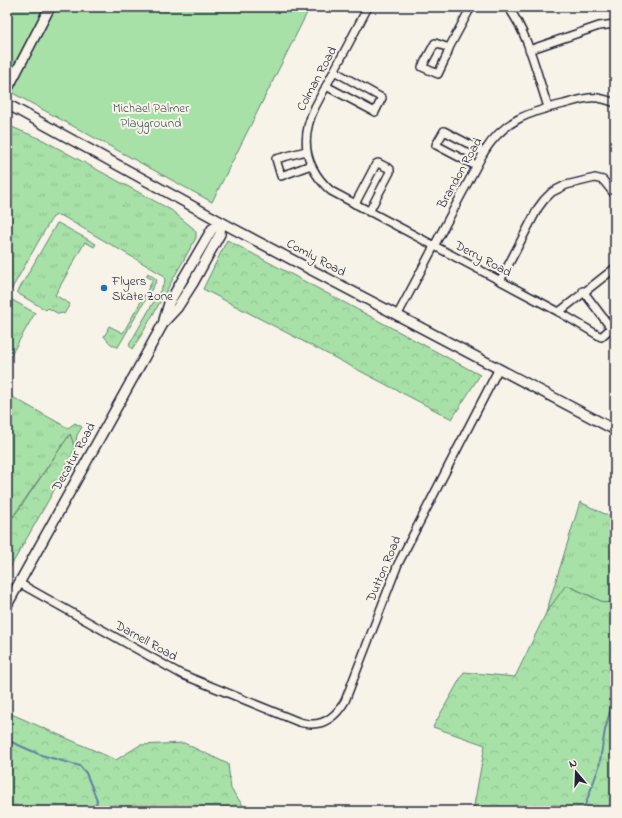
<svg xmlns="http://www.w3.org/2000/svg" width="622" height="818" font-family="'Indie Flower',sans-serif">
  <style>
    .grass { fill: url(#grass-tufts); stroke: #648271 }
    .forest { fill: url(#forest-crowns); stroke: #648271 }
    .park { fill: #a7e1a7; stroke: #648271 }
    .lines { fill: none; stroke-linecap: round; stroke-linejoin: round }
    .stream { stroke: #6280a3; stroke-width: 2 }
    .minor-casing { stroke: #22223b; stroke-width: 10 }
    .tertiary-casing { stroke: #22223b; stroke-width: 12 }
    .minor { stroke: #f7f3e8; stroke-width: 7 }
    .tertiary { stroke: #f7f3e8; stroke-width: 9 }
    .poi-dot { fill: #1f6fb2; stroke: #f7f3e8; stroke-width: 1.5 }
    .labels { text-anchor: middle; dominant-baseline: central; stroke-width: 4; stroke-linejoin: round; paint-order: stroke }
    .street-label { font-size: 13px; fill: #22223b; stroke: #f7f3e8 }
    .park-label { font-size: 13px; fill: #435256; stroke: #f7f3e8 }
    .poi-label { font-size: 13px; fill: #22223b; stroke: #f7f3e8; text-anchor: start }
  </style>
  <defs>
    <pattern id="grass-tufts" width="24" height="20" patternUnits="userSpaceOnUse"><rect width="24" height="20" fill="#a7e1a7"/><path d="M3 7l-1-3M5 7V3M7 7l1-3M15 17l-1-3M17 17v-4M19 17l1-3" fill="none" stroke="#8fc191"/></pattern>
    <pattern id="forest-crowns" width="20" height="18" patternUnits="userSpaceOnUse"><rect width="20" height="18" fill="#a7e1a7"/><path d="M2 6a3 3 0 1 1 6 0M12 15a3 3 0 1 1 6 0" fill="none" stroke="#8fc191"/></pattern>
  </defs>
  <rect width="100%" height="100%" fill="#f7f3e8"/>
  <filter id="ink" filterUnits="userSpaceOnUse"><feTurbulence type="fractalNoise" baseFrequency=".025" numOctaves="2"/><feDisplacementMap in="SourceGraphic" scale="8" xChannelSelector="R" yChannelSelector="G"/><feConvolveMatrix kernelMatrix="1 2 1 2 8 2 1 2 1" color-interpolation-filters="sRGB"/></filter>
  <g filter="url(#ink)">
    <g class="grass">
      <polygon points="7,125 43,140 171,210 193,228 196,232 196,238 142,334 132,349 129,345 164,284 165,280 163,275 62,216 57,215 53,217 50,221 11,290 8,289 7,291"/>
      <polygon points="57,223 58,223 96,244 94,247 85,242 55,295 70,304 64,314 62,313 59,314 48,308 46,310 17,293"/>
      <path d="M148 273 157 280 118 347C111 346 108 341 104 336L108 330H107L109 326 123 333 153 280 146 276Z"/>
      <polygon points="7,297 35,313 7,362"/>
      <polygon points="7,394 68,428 75,423 82,427 77,435 75,448 70,434 12,518 7,517"/>
      <polygon points="580,502 615,519 615,601 605,603 567,585 546,613"/>
    </g>
    <g class="forest">
      <polygon points="227,240 480,375 452,419 203,289"/>
      <polygon points="70,434 75,448 52,494 7,573 7,517 12,518 20,508"/>
      <polygon points="566,585 605,603 615,601 615,811 473,811 485,745 433,727 464,672 515,677 546,613"/>
      <polygon points="7,712 116,760 140,745 184,743 228,764 231,789 247,811 7,811"/>
    </g>
    <polygon class="park" points="7,7 310,7 212,202 7,90"/>
    <g class="lines">
      <g class="stream">
        <polyline points="7,740 41,755 80,766 86,773 97,800 95,811"/>
        <polyline points="583,811 599,767 605,730 615,692"/>
      </g>
      <g class="minor-casing">
        <g id="minor">
          <path d="M368 7 315 107C300 138 304 167 331 191L559 312 601 337 611 328 583 291"/>
          <path d="M508 7C529 35 537 75 548 107"/>
          <polygon points="435,43 449,48 447,55 438,74 422,67"/>
          <polyline points="449,48 471,7"/>
          <polyline points="529,50 599,26 615,24"/>
          <polyline points="326,86 375,112 382,98 334,71"/>
          <polyline points="306,151 276,159 281,176 311,165"/>
          <polyline points="476,166 436,145 444,131 484,152"/>
          <polyline points="355,204 376,164 378,163 390,169 390,172 369,212"/>
          <polyline points="500,281 538,208 544,200 552,192 566,185 595,178 603,180 615,195"/>
          <polyline points="559,312 615,268"/>
          <path d="M397 316 484 152C504 120 529 112 564 104 585 98 594 94 615 103"/>
          <path d="M19 583 181 674 299 722C303 723 308 724 312 724 328 724 338 713 345 701L398 564 498 370"/>
        </g>
      </g>
      <g class="tertiary-casing">
        <g id="tertiary">
          <polyline points="7,90 50,7"/>
          <polyline points="7,104 232,228 615,430"/>
          <polyline points="164,320 169,303 212,229 221,223"/>
          <polyline points="7,605 164,322 177,308 193,283 220,234 221,223"/>
        </g>
      </g>
      <use href="#minor" class="minor"/>
      <use href="#tertiary" class="tertiary"/>
    </g>
  </g>
  <circle class="poi-dot" cx="104" cy="288" r="4"/>
  <g class="labels">
    <g class="street-label">
      <text transform="translate(317 79) rotate(-62)">Colman Road</text>
      <text transform="translate(460 173) rotate(-61)">Brandon Road</text>
      <text transform="translate(316 258) rotate(28)">Comly Road</text>
      <text transform="translate(483 259) rotate(28)">Derry Road</text>
      <text transform="translate(74 457) rotate(-61)">Decatur Road</text>
      <text transform="translate(384 569) rotate(-67)">Dutton Road</text>
      <text transform="translate(146 641) rotate(29)">Darnell Road</text>
    </g>
    <g class="park-label">
      <text x="151" y="108">Michael Palmer<tspan x="151" dy="15">Playground</tspan></text>
    </g>
    <g class="poi-label">
      <text x="112" y="281">Flyers<tspan x="112" dy="15">Skate Zone</tspan></text>
    </g>
  </g>
  <rect width="622" height="818" fill="none" stroke="#f7f3e8" stroke-width="24"/>
  <rect x="12" y="12" width="598" height="794" fill="none" stroke="#22223b" stroke-width="1.5" filter="url(#ink)"/>
  <g transform="translate(576 772) rotate(341)" stroke="#f7f3e8" stroke-width="3" paint-order="stroke">
  <path d="M0-3L7 15L0 10L-7 15Z" fill="#22223b"/>
  <text y="-6" font-size="11" font-weight="bold" text-anchor="middle" fill="#22223b">N</text>
  </g>
</svg>
